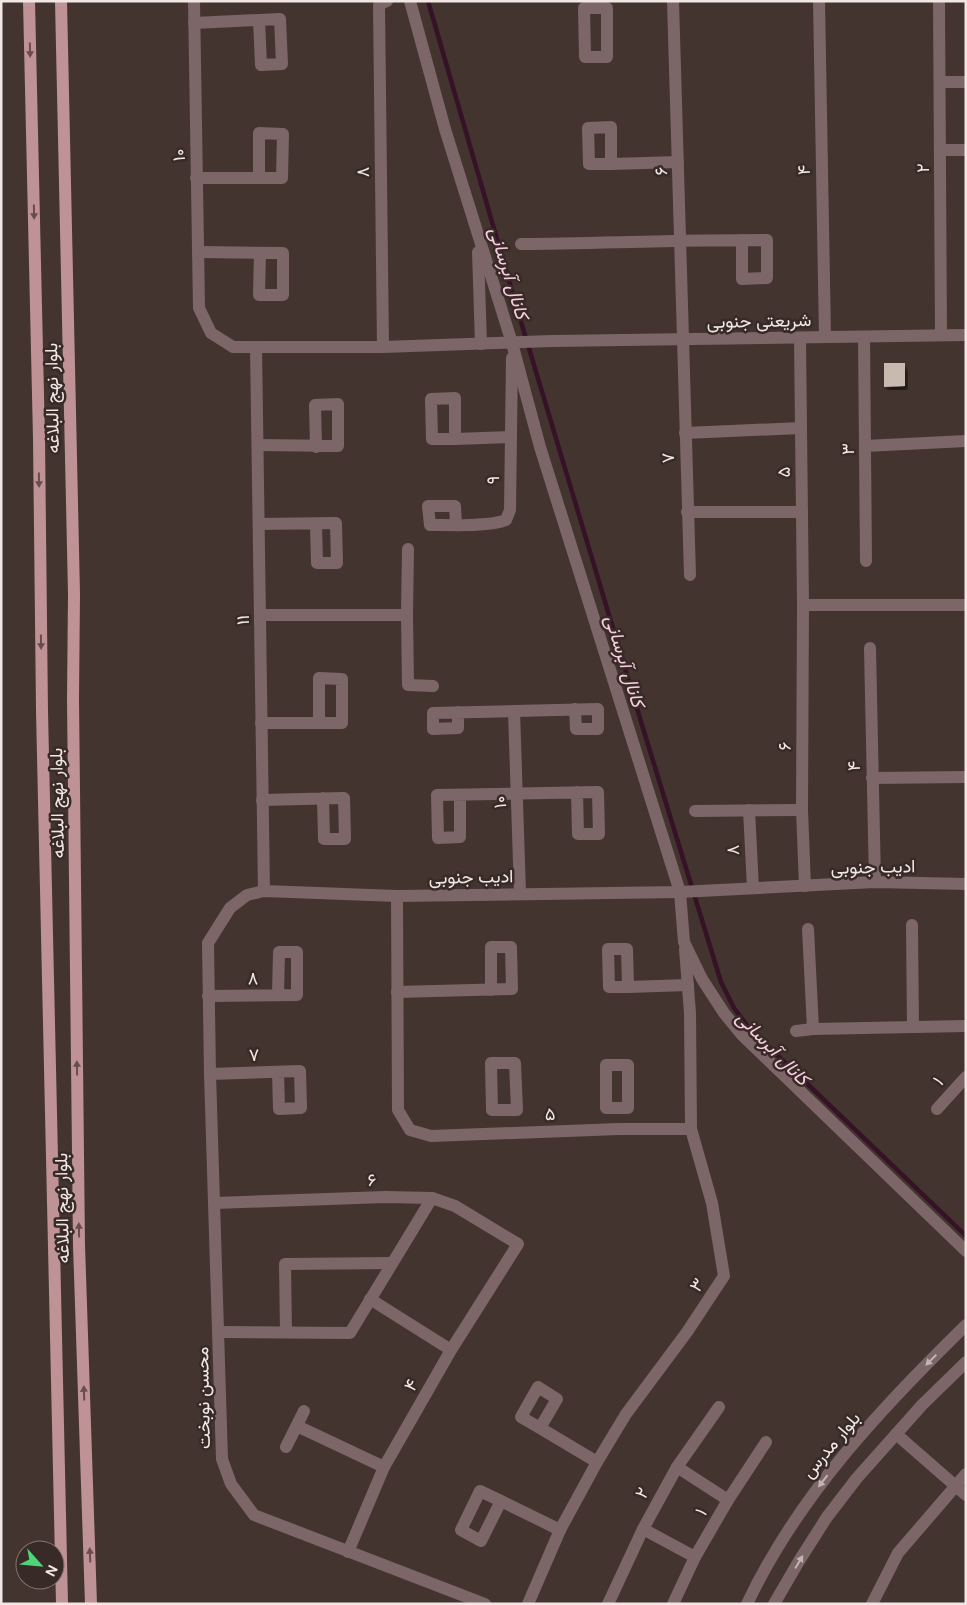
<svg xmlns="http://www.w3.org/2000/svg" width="967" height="1605" font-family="'DM Sans',Vazirmatn,sans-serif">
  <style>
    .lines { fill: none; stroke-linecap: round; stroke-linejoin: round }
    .stream { stroke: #361226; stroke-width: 4.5 }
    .building { fill: #c9baaf; filter: url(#shadow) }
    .minor { stroke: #7c6668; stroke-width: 12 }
    .major { stroke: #bf9296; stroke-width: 12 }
    .oneway { fill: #674e4d }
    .oneway2 { fill: #c2b4b3 }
    .labels { text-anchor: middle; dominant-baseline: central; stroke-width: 5; stroke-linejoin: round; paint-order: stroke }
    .street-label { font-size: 18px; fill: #f1e8e5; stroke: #382a26 }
    .water-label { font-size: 19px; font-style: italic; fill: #f9cde1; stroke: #382a26 }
  </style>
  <defs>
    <filter id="shadow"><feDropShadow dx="3" dy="5.5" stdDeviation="2.5" flood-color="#0009"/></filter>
  </defs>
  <rect width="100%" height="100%" fill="#433430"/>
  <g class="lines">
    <polyline class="stream" points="428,1 519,315 642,725 721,982 734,1008 749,1028 966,1236"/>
  </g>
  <polygon class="building" points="884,363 905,363 905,386 884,387"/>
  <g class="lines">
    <g class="minor">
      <polyline points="194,1 199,308 211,333 233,347 383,347 552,341 966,335"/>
      <polyline points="410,1 445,129 512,343 540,447 680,892 684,942 702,979 724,1013 742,1035 966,1251"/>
      <polyline points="596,1 596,8 607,8 607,57 585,57 584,8 596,8"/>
      <polyline points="673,1 690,575"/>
      <polyline points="819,1 825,337"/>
      <polyline points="939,1 941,335"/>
      <polyline points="194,23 280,19 282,64 261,65 259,20"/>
      <polyline points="940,82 966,82"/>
      <polyline points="940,150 966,150"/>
      <polyline points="611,164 589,164 588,128 611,127 611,164 678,162"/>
      <polyline points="196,178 282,178 283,134 259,133 259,178"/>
      <path d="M521 244C603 243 685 240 767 240V278L742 279V240"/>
      <polyline points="198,252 283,253 283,295 259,295 260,253"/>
      <polyline points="478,252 481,344"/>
      <polyline points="864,337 866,561"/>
      <polyline points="800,338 803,605 802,810 805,886"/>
      <polyline points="256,347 264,891"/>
      <polyline points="383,347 379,5 387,1"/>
      <polyline points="685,433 801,428"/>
      <polyline points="455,439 432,439 431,399 455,398 455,439 511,437"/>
      <polyline points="258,445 338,446 338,404 315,405 316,447"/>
      <polyline points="865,446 966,441"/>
      <polyline points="687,512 802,512"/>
      <polyline points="259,524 336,523 337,563 317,563 316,524"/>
      <path d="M456 525 455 506H428L430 525C450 525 489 527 506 520L510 510 512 358"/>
      <polyline points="408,549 407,615 408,685 433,686"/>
      <polyline points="803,605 966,605"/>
      <polyline points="260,615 407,615"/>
      <polyline points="870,648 875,882"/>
      <polyline points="514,711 520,893"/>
      <path d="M458 712V728L433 729V713C488 712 543 710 598 709V729H576L575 709"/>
      <polyline points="261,723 342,723 342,679 319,678 319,723"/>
      <polyline points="872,778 966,777"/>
      <polyline points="460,795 460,837 438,838 437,795 598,792 599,834 578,834 577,792"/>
      <polyline points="262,800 344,798 345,839 324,839 323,798"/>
      <polyline points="749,810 753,888"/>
      <polyline points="695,811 802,810"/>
      <polyline points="397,896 398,1110 410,1130 431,1136 619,1129 691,1129"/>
      <polyline points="912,925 913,1027"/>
      <polyline points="808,929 813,1029"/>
      <polyline points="628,987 609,987 608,949 627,949 628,987 688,985"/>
      <polyline points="397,992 512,989 511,947 491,947 491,990"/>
      <polyline points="208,996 297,995 297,952 279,952 278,995"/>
      <polyline points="796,1031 813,1029 966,1026"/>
      <polygon points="491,1063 515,1063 517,1110 492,1110"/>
      <rect x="606" y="1065" width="22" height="43"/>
      <polyline points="210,1074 300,1071 301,1108 279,1109 278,1072"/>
      <polyline points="937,1109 966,1077"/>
      <polyline points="215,1203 385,1197 432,1198 455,1206 518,1244 451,1350 384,1467 348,1552"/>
      <polyline points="370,1299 451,1350"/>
      <polyline points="218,1332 350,1333 432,1198"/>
      <polyline points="286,1332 285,1264 392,1263"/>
      <polyline points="297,1426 384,1467"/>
      <polyline points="540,1428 521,1417 538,1387 557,1399 540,1428 597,1462"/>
      <polyline points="896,1434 966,1495"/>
      <polyline points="286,1447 304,1411"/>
      <polyline points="677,1467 728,1500"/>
      <polyline points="501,1501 480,1491 461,1530 481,1541 501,1501 560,1530"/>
      <polyline points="643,1529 695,1557"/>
      <polyline points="485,1604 254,1515 231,1484 222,1459 210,1074 208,943 230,908 247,895 264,891 397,896 680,892 875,882 966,884"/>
      <polyline points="528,1604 560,1530 597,1462 626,1414 687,1332 724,1276 712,1203 691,1129 690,1013 685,949"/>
      <polyline points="608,1604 643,1529 677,1467 719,1407"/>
      <polyline points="673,1604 695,1557 728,1500 766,1442"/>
      <path d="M747 1604C798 1496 881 1408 966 1325"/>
      <polyline points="774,1604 799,1561 827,1517 857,1478 922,1405 966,1362"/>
      <polyline points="872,1604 898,1553 966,1474"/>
    </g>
    <g class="major">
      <polyline points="29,1 39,438 42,711 62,1604"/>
      <polyline points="61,1 74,594 73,699 79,1245 91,1604"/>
    </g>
  </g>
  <defs><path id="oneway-solid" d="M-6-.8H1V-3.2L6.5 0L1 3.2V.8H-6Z" transform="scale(1.25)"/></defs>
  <g class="oneway">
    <use href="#oneway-solid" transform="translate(30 50) rotate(89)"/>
    <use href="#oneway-solid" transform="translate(34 212) rotate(89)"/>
    <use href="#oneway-solid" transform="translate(39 480) rotate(89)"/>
    <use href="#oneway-solid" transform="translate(41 642) rotate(89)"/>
    <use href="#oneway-solid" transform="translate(77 1068) rotate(-91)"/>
    <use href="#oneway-solid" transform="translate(79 1230) rotate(-91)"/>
    <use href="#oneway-solid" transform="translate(84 1393) rotate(-92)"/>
    <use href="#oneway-solid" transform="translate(90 1555) rotate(-92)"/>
  </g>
  <g class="oneway2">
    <use href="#oneway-solid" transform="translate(931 1360) rotate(135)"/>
    <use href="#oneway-solid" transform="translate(823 1481) rotate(128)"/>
    <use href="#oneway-solid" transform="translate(799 1562) rotate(-59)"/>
  </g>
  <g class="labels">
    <g class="street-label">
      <text transform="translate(179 155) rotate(-91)">۱۰</text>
      <text transform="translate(923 168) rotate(-90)">۲</text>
      <text transform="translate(804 170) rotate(-91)">۴</text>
      <text transform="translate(661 171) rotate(-92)">۶</text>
      <text transform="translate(363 172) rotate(-91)">۸</text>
      <text transform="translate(759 321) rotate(-1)">شریعتی جنوبی</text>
      <text transform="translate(52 398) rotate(-91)">بلوار نهج البلاغه</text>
      <text transform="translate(848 449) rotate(-90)">۳</text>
      <text transform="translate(668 458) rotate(-92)">۷</text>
      <text transform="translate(784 472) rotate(-91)">۵</text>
      <text transform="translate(493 480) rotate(-89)">۹</text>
      <text transform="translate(243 620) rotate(-91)">۱۱</text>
      <text transform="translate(785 746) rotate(-90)">۶</text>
      <text transform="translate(854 766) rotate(-91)">۴</text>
      <text transform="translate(500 802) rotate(-92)">۱۰</text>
      <text transform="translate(57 803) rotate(-91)">بلوار نهج البلاغه</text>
      <text transform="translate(733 850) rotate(-93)">۸</text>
      <text transform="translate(873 867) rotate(-1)">ادیب جنوبی</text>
      <text transform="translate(471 877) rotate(-1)">ادیب جنوبی</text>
      <text x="253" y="978">۸</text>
      <text transform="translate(254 1055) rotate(-2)">۷</text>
      <text transform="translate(938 1081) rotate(-48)">۱</text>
      <text transform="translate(550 1114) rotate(-2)">۵</text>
      <text transform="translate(372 1180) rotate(-2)">۶</text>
      <text transform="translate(62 1208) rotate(-91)">بلوار نهج البلاغه</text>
      <text transform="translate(697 1285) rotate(-56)">۳</text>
      <text transform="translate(411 1385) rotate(-60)">۴</text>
      <text transform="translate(203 1398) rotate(-91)">محسن نوبخت</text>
      <text transform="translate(831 1445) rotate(-50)">بلوار مدرس</text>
      <text transform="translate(642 1493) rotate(-61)">۲</text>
      <text transform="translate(701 1512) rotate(-59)">۱</text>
    </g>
    <g class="water-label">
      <text transform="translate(509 273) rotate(73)">کانال آبرسانی</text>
      <text transform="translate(625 661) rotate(73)">کانال آبرسانی</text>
      <text transform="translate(773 1048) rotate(46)">کانال آبرسانی</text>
    </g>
  </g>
  <rect width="967" height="1605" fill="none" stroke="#f1e8e5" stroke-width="5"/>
  <g transform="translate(40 1565) rotate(117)"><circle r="24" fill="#382a26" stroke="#827672"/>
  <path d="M0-4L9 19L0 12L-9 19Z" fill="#4cd676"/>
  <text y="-8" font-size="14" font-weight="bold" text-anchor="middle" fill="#f1e8e5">N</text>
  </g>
</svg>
